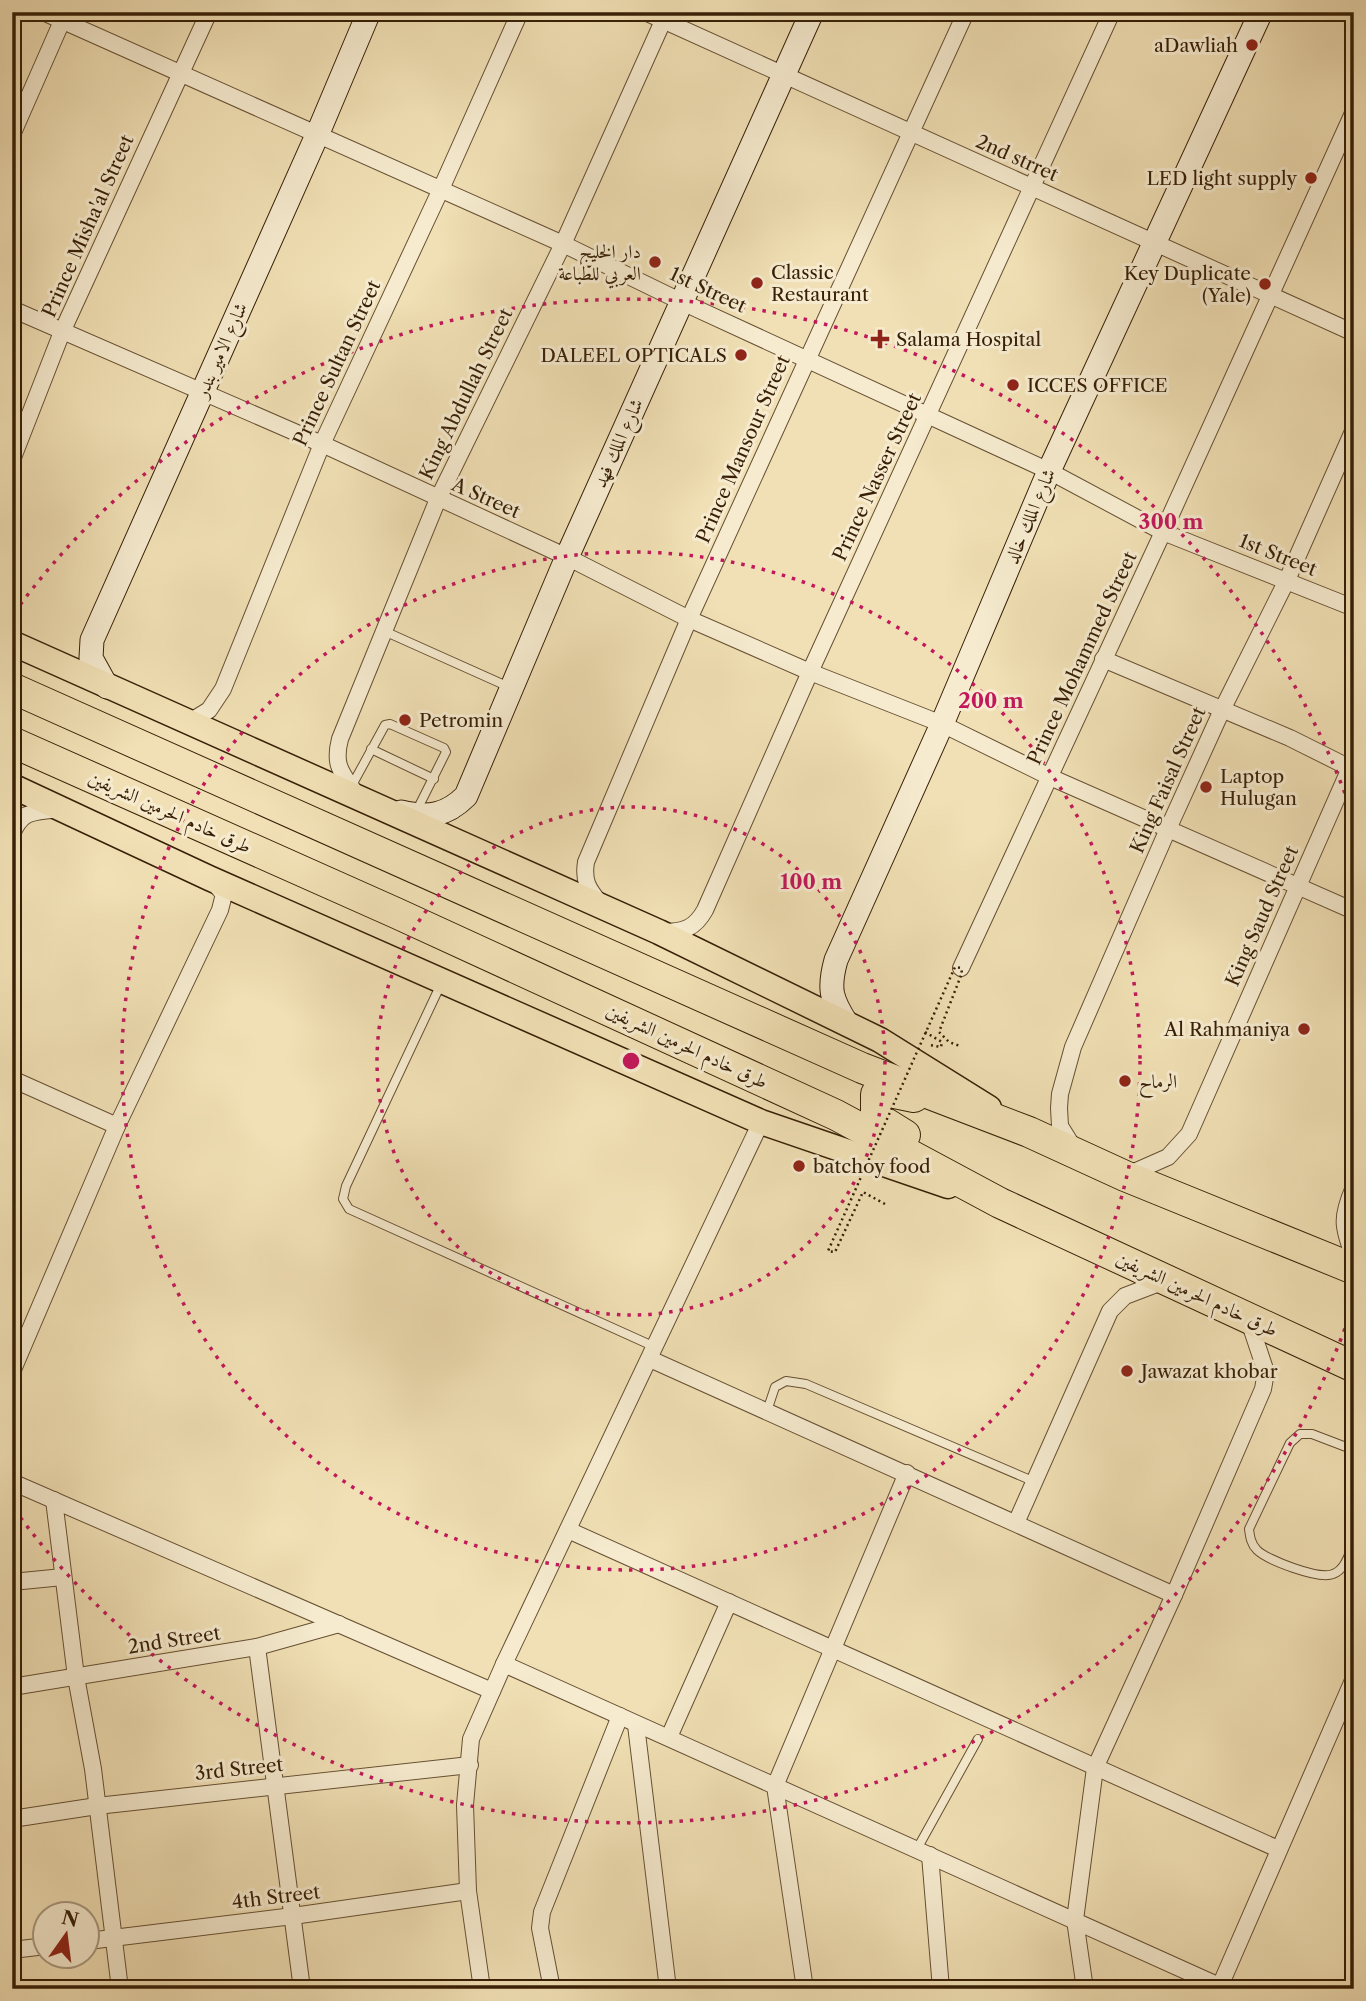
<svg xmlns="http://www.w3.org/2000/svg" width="1366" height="2001" font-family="'Libre Caslon Text',Amiri,serif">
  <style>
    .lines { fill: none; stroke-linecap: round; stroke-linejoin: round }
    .lane-casing { stroke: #664f32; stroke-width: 10 }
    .street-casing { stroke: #664f32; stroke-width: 18 }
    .secondary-casing { stroke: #371f06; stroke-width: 25 }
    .primary-casing { stroke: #371f06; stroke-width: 27 }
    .highway-casing { stroke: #371f06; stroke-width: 32 }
    .path { stroke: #371f06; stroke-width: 2.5; stroke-dasharray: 2 3.5; stroke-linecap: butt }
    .lane { stroke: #f6ebcf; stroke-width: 8 }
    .street { stroke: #f6ebcf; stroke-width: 16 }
    .secondary { stroke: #f6ebcf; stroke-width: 23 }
    .primary { stroke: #f1e0b5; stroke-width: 24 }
    .highway { stroke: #f1e0b5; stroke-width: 30 }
    .path-bridge { stroke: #371f06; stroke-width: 2.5; stroke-dasharray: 2 3.5; stroke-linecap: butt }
    .ring { fill: none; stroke: #c2185b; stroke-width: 3.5; stroke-dasharray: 3.5 7 }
    .poi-dot { fill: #8f2418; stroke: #f6ebcf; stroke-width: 2.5 }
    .labels { text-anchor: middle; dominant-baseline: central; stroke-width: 6; stroke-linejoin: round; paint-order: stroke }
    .poi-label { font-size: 19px; fill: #371f06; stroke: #f6ebcf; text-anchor: start }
    .street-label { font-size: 19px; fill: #371f06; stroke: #f6ebcf }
    .centre { fill: #c2185b; stroke: #f6ebcf; stroke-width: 3.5 }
    .ring-label { font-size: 21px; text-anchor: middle; font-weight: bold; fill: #c2185b; stroke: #f6ebcf; stroke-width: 6; stroke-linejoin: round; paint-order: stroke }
  </style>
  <rect width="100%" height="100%" fill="#f1e0b5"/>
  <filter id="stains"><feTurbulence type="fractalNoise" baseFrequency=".00286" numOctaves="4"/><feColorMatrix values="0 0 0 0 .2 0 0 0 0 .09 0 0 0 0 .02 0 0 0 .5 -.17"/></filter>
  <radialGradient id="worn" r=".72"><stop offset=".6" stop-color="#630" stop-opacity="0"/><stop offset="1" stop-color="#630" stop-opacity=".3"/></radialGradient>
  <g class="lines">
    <g class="lane-casing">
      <g id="lane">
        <polyline points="384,631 509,687"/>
        <polyline points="371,749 434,779"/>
        <polyline points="351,787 385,725 390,724 444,748 446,752 416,812"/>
        <polyline points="441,984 346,1186 343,1199 349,1209 655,1347"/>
        <polyline points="767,1411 775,1387 786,1381 806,1384 1035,1482"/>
        <path d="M1354 1450 1312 1434H1300L1290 1443 1249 1529C1250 1537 1251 1544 1257 1550 1267 1560 1319 1580 1333 1574 1345 1570 1349 1554 1354 1543"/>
        <polyline points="917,1849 978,1739"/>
      </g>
    </g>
    <g class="street-casing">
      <g id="street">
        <polyline points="43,12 563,244 682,302 1049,471 1163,532 1354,608"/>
        <polyline points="645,12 1354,333"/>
        <polyline points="12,135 66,12"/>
        <polyline points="12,309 322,444 567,557 689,619 810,672 942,724 1050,777 1354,911"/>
        <polyline points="12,460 62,332 209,12"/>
        <polyline points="1103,659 1290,738 1350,768"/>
        <polyline points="188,723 209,710 223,689 322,444 441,189 520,12"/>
        <path d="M356 794C342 773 333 766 340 739L438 499 563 244 667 12"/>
        <path d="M12 834C23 809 33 813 58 809"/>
        <path d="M600 903C588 889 583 881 586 862L689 619 966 12"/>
        <path d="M663 932C684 932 695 928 705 910L810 672 1112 12"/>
        <polyline points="961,968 1163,532 1354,111"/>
        <polyline points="12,1079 117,1126"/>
        <polyline points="1073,1147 1060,1126 1059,1108 1060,1094 1073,1047 1168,829 1222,710 1287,580 1354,429"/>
        <polyline points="1125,1176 1168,1157 1189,1134 1354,759"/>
        <path d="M1354 1187C1341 1217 1342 1226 1354 1257"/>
        <polyline points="650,1359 1174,1595"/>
        <polyline points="12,1372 117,1126 220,910 224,894 213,882"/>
        <polyline points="12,1482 492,1691"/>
        <polyline points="54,1500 76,1677 93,1769 120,1989"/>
        <polyline points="1016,1523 1110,1311 1125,1296 1167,1280"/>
        <polyline points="568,1530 1278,1849"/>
        <polyline points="12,1582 63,1577"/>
        <polyline points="257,1647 302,1989"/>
        <polyline points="504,1664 1226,1989"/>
        <polyline points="12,1687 257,1647 339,1624"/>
        <polyline points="636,1725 668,1989"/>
        <polyline points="669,1737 729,1602"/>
        <polyline points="12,1819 97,1806 470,1765"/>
        <polyline points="930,1855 941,1989"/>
        <polyline points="88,1941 293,1916 468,1891"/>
        <polyline points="12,1950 46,1946"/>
        <polyline points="1220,1986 1354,1678"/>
        <polyline points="482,1989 468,1891 465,1805 471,1739 504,1664 761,1122"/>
        <polyline points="552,1989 540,1928 542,1912 620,1716"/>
        <polyline points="805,1989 775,1786 907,1473"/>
        <polyline points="1085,1989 1075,1920 1095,1768 1174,1595 1263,1389 1266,1372 1248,1318"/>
      </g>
    </g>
    <g class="secondary-casing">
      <g id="secondary">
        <polyline points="107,687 91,658 92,640 318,133 369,12"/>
        <path d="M401 812C428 818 446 816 466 796L567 557 812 12"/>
        <path d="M847 1024C831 999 828 989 836 960L942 724 1049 471 1261 12"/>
      </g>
    </g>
    <g class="primary-casing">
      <g id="primary">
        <polyline points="12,643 659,932 880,1040 989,1108"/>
        <polyline points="12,786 209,878 761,1122 948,1186"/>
      </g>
    </g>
    <g class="highway-casing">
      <g id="highway">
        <polyline points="12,688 862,1068 1029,1132 1125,1176 1354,1269"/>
        <polyline points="12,742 396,913 836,1115 1000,1203 1354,1367"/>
        <polyline points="905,1135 876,1117 876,1094 885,1091 914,1097"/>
      </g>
    </g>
    <polyline class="path" points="925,1032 942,1042 941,1047 930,1045"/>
    <use href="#lane" class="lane"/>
    <use href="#street" class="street"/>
    <use href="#secondary" class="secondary"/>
    <use href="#primary" class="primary"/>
    <use href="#highway" class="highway"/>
    <polyline class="path-bridge" points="885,1204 863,1192 835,1252 828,1251 955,967 961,968 962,973 939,1032 949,1042 960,1046"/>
  </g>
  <g class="ring">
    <circle cx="631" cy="1061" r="254"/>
    <circle cx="631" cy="1061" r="509"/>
    <path d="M1352 1309A763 763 0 0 1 14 1509M14 613A763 763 0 0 1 1352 813"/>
  </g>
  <g class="poi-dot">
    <circle cx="1252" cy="45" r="7"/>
    <circle cx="1311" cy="178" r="7"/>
    <circle cx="655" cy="262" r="7"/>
    <circle cx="757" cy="283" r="7"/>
    <circle cx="1265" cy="284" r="7"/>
    <path d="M876.5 328.5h7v7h7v7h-7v7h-7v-7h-7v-7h7z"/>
    <circle cx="741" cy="355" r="7"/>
    <circle cx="1013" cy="385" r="7"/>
    <circle cx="405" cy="720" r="7"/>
    <circle cx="1206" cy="787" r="7"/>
    <circle cx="1304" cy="1029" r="7"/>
    <circle cx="1125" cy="1081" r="7"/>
    <circle cx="799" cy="1166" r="7"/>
    <circle cx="1127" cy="1371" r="7"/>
  </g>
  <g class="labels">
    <g class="poi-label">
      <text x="1238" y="45" text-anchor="end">aDawliah</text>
      <text x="1297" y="178" text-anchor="end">LED light supply</text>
      <text x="641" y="251" text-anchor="end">دار الخليج<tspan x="641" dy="22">العربي للطباعة</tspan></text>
      <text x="771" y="272">Classic<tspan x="771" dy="22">Restaurant</tspan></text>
      <text x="1251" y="273" text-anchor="end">Key Duplicate<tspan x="1251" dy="22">(Yale)</tspan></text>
      <text x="896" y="339">Salama Hospital</text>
      <text x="727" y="355" text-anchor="end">DALEEL OPTICALS</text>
      <text x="1027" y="385">ICCES OFFICE</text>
      <text x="419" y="720">Petromin</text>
      <text x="1220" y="776">Laptop<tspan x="1220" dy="22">Hulugan</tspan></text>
      <text x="1290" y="1029" text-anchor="end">Al Rahmaniya</text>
      <text x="1139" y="1081">الرماح</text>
      <text x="813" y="1166">batchoy food</text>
      <text x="1141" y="1371">Jawazat khobar</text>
    </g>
    <g class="street-label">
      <text transform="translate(1017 158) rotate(24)">2nd strret</text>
      <text transform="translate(88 226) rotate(-66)">Prince Misha'al Street</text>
      <text transform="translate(708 290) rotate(25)">1st Street</text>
      <text transform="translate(221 350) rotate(-66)">شارع الامير بندر</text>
      <text transform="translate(337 363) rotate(-65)">Prince Sultan Street</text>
      <text transform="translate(466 394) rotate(-64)">King Abdullah Street</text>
      <text transform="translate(618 443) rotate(-66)">شارع الملك فهد</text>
      <text transform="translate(743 449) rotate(-66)">Prince Mansour Street</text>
      <text transform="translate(877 477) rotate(-65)">Prince Nasser Street</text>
      <text transform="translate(486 498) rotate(24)">A Street</text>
      <text transform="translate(1030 516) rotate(-67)">شارع الملك خالد</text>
      <text transform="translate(1278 555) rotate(22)">1st Street</text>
      <text transform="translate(1082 658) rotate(-65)">Prince Mohammed Street</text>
      <text transform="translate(1168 780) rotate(-66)">King Faisal Street</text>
      <text transform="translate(170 812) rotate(24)">طرق خادم الحرمين الشريفين</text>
      <text transform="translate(1262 916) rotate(-66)">King Saud Street</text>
      <text transform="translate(687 1046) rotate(25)">طرق خادم الحرمين الشريفين</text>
      <text transform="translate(1197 1294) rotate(25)">طرق خادم الحرمين الشريفين</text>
      <text transform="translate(174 1640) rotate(-9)">2nd Street</text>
      <text transform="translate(239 1769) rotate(-6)">3rd Street</text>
      <text transform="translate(276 1897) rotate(-7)">4th Street</text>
    </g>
  </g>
  <circle cx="631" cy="1061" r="10" class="centre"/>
  <g class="ring-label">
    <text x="1171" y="529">300 m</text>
    <text x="991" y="708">200 m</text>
    <text x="811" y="889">100 m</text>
  </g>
  <rect width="1366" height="2001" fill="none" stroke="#f1e0b5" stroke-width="42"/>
  <rect x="14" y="14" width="1338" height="1973" fill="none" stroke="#371f06" stroke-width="3.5"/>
  <rect x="21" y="21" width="1324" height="1959" fill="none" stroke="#371f06" stroke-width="2"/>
  <g transform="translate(66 1935) rotate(14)"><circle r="33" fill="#f6ebcf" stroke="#aa997f" stroke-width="2"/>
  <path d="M0-5L12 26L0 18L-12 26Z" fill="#8f2418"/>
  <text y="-10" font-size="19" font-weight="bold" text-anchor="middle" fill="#371f06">N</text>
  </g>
  <rect width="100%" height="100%" filter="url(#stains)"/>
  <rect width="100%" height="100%" fill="url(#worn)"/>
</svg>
